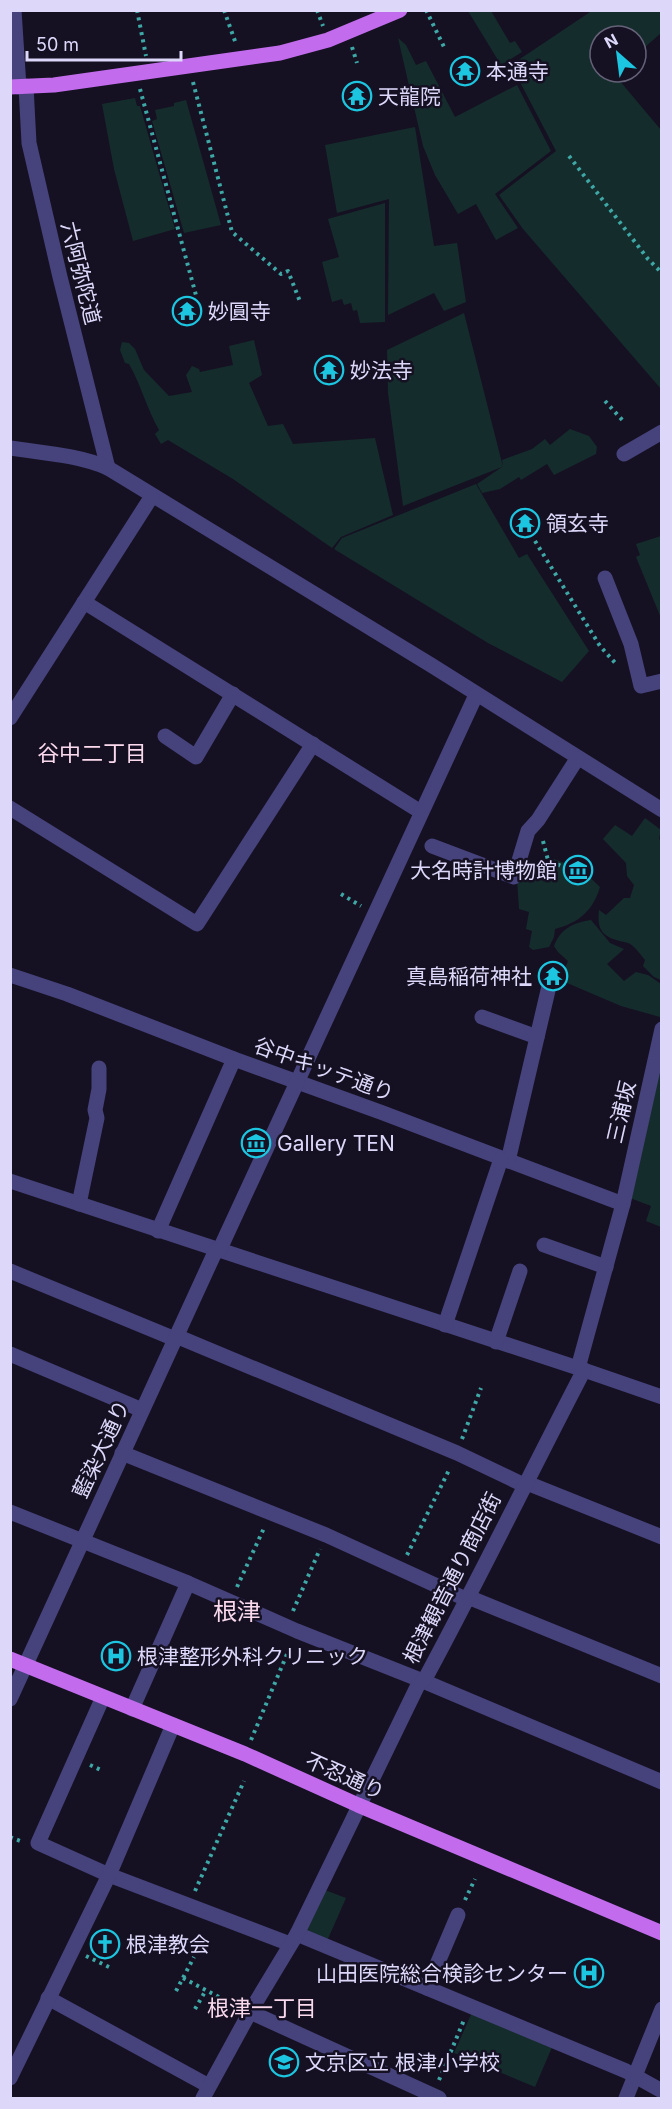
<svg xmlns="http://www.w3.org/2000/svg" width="672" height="2109" font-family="Inter,'Noto Sans JP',sans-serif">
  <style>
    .green { fill: #152c2c }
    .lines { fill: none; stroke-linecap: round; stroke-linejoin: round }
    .path { stroke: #3ea8a6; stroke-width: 4; stroke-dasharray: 3 4.5; stroke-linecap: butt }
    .minor { stroke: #46427c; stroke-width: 15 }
    .major { stroke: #c26ced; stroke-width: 15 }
    .labels { text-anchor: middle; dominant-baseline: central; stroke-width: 5; stroke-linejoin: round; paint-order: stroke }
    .poi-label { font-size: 21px; fill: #ddd8fa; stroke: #151122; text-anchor: start }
    .street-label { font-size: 21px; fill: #ddd8fa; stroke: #151122 }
    .neighbourhood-label { font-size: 22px; fill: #fad9ed; stroke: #151122 }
    .quarter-label { font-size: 24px; fill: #fad9ed; stroke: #151122 }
  </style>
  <rect width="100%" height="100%" fill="#151122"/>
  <g class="green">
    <polygon points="593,10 661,11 661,33 636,55 636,36 600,36 600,72 616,72 614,74 661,130 661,389 523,229 499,195 556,151 521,84 508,67"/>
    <polygon points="468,11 491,11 510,43 515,41 522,52 501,65"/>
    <polygon points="398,38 406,45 416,65 426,61 455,117 517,85 551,151 495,194 518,228 496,240 476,204 458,214 435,175 423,146"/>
    <polygon points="135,98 137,106 140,106 175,229 133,241 114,169 102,104"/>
    <polygon points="186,100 221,225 184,233 152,121 157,119 155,110 174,106 174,103"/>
    <polygon points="415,127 434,246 457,243 466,302 444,311 434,293 388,315 389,199 337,213 325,145"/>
    <polygon points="385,203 385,322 360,323 357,310 353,311 351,303 344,305 342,299 332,302 322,262 339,257 328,219"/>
    <polygon points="464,313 503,467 502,460 532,449 545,439 550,445 570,429 589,436 597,447 596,454 554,475 547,464 521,480 519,477 500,489 482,493 477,484 502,467 403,506 388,393 387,350"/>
    <path d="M254 340 262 375 249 383 268 426 283 424 293 444 375 438 393 515 341 537 332 548 233 479 168 440 161 444 155 434 159 430C147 409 141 385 129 364L125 363 120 350 122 342 129 343 135 349 144 370 169 396 192 392 186 375 192 366 199 369 200 372 233 365 229 346Z"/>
    <polygon points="476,484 519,558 527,554 589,651 562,682 488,643 334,549 342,538"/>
    <polygon points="661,536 662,536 661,618 636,557 640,555 636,544"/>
    <path d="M645 818 661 830 659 839 662 841 661 980 654 977 643 966 645 960C641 955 634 945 628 943 607 938 596 935 599 910L606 915 624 898H630L634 885 627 876 626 863 603 839 615 825 632 836Z"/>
    <path d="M554 859 582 870 600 887C593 911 578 923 555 929L554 937 549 947 533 950 529 947 532 931 526 929 529 912 519 909 517 879 522 867 543 873 547 863Z"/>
    <path d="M591 920 610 943 624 949 607 964 624 981 636 972 648 975 661 984 660 1017 621 1006 560 980 568 961 558 952 554 946C561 928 573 923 591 920Z"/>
    <polygon points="661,1065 661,1227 646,1221 651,1206 630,1198"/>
    <polygon points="325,1890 346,1898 327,1941 305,1931"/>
    <polygon points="473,2010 553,2045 535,2087 454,2053"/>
  </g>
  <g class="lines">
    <g class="path">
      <polyline points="137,10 146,56"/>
      <polyline points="224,10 236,44"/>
      <polyline points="317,10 323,26"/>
      <polyline points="426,10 444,47"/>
      <polyline points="352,47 357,63"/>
      <polyline points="193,82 232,232 281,274 288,271 301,304"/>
      <polyline points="140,89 197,299"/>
      <polyline points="569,156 648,259 662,273"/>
      <polyline points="605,401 625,423"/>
      <polyline points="535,541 600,646 617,665"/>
      <polyline points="543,841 548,860 572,871"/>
      <polyline points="341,894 361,906"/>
      <polyline points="462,1439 481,1388"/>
      <polyline points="407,1555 450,1468"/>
      <polyline points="237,1587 264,1528"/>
      <polyline points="293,1611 320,1549"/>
      <polyline points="251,1740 290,1647"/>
      <polyline points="90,1765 103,1771"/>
      <polyline points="10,1837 23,1842"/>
      <polyline points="195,1891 244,1781"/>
      <polyline points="465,1900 475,1879"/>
      <polyline points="86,1956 113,1969"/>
      <polyline points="183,1978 236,2006"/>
      <polyline points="176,1991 194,1957"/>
      <polyline points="195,2009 206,1990"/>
      <polyline points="439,2080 464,2020"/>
    </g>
    <g class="minor">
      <polyline points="14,10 19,87"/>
      <polyline points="26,86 29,143 60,277 108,468"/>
      <path d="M10 448C43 453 78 455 108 468L431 665 662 810"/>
      <polyline points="624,454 662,432"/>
      <polyline points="605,578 631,644 641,686 662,681"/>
      <polyline points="84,602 421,812"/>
      <polyline points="10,718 152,496"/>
      <polyline points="165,736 196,757 233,694"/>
      <polyline points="10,808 197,924 313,744"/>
      <polyline points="432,846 514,877 528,831 538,820 577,759"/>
      <polyline points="10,975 67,994 234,1059 383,1113 623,1204"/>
      <polyline points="482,1017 537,1037"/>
      <polyline points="508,1161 550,982"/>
      <polyline points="10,1181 578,1368 662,1397"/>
      <polyline points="79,1204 97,1118 95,1110 99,1089 99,1068"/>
      <polyline points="158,1231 234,1059"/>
      <polyline points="544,1245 606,1267"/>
      <polyline points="219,1251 476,695"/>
      <polyline points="10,1271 175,1339"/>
      <polyline points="445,1325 501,1159"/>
      <polyline points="176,1336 457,1453 524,1485 532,1485 662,1537"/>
      <polyline points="496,1342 520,1271"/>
      <polyline points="10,1354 142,1410"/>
      <polyline points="578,1368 623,1204 662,1029"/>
      <polyline points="122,1453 326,1535 468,1600 473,1599 662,1676"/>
      <polyline points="10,1512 188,1583 297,1631 423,1681 662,1782"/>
      <polyline points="103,1697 38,1843 109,1875 290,1944"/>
      <polyline points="10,1699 216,1250"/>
      <polyline points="132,1709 188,1583"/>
      <polyline points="297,1934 626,2071 662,2091"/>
      <polyline points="427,1988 458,1915"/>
      <polyline points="48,1998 209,2086"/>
      <polyline points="250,2012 439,2098"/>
      <polyline points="10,2078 109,1875 173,1725"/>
      <path d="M203 2098 250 2012 297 1934 418 1685 426 1677C481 1575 531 1472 584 1370"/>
      <polyline points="626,2098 662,2009"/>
    </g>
    <g class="major">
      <polyline points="10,87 54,85 280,53 328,40 400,10"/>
      <polyline points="10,1659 245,1754 358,1805 662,1933"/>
    </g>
  </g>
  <defs>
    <g id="temple-ring" transform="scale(1.5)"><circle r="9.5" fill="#151122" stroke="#1cc6e1" stroke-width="1.5"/><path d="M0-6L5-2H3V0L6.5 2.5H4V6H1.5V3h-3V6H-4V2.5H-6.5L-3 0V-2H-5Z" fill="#1cc6e1"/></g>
    <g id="museum-ring" transform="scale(1.5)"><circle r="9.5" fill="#151122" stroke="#1cc6e1" stroke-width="1.5"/><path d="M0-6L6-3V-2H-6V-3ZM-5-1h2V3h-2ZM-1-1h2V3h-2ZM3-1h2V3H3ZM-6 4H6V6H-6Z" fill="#1cc6e1"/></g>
    <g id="hospital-ring" transform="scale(1.5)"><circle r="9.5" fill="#151122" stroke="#1cc6e1" stroke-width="1.5"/><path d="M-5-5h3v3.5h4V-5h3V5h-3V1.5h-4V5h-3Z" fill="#1cc6e1"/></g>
    <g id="church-ring" transform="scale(1.5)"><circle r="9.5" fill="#151122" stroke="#1cc6e1" stroke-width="1.5"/><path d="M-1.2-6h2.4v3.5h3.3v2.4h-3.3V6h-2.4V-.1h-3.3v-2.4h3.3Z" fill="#1cc6e1"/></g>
    <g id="school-ring" transform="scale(1.5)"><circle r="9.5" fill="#151122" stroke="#1cc6e1" stroke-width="1.5"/><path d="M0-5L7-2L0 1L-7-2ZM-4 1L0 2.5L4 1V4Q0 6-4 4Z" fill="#1cc6e1"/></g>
  </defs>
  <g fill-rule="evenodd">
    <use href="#temple-ring" x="465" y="71"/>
    <use href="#temple-ring" x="357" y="96"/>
    <use href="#temple-ring" x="187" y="311"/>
    <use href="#temple-ring" x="329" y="370"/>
    <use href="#temple-ring" x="525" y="523"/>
    <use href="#museum-ring" x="578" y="870"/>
    <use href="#temple-ring" x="553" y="976"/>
    <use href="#museum-ring" x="256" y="1143"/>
    <use href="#hospital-ring" x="116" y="1656"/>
    <use href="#church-ring" x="105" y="1944"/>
    <use href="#hospital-ring" x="589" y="1973"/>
    <use href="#school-ring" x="284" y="2062"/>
  </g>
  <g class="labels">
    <g class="poi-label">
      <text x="486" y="71">本通寺</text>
      <text x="378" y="96">天龍院</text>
      <text x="208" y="311">妙圓寺</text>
      <text x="350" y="370">妙法寺</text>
      <text x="546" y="523">領玄寺</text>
      <text x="557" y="870" text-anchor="end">大名時計博物館</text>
      <text x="532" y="976" text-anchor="end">真島稲荷神社</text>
      <text x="277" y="1143">Gallery TEN</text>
      <text x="137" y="1656">根津整形外科クリニック</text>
      <text x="126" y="1944">根津教会</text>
      <text x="568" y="1973" text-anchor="end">山田医院総合検診センター</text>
      <text x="305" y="2062">文京区立 根津小学校</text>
    </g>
    <g class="street-label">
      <text transform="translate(81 273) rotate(76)">六阿弥陀道</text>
      <text transform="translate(324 1069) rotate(20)">谷中キッテ通り</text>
      <text transform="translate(621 1112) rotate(-77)">三浦坂</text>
      <text transform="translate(101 1449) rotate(-65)">藍染大通り</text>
      <text transform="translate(452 1578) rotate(-63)">根津観音通り商店街</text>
      <text transform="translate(345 1776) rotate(24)">不忍通り</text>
    </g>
    <g class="neighbourhood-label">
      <text x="92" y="753">谷中二丁目</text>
      <text x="262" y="2008">根津一丁目</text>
    </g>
    <g class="quarter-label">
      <text x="237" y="1611">根津</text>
    </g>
  </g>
  <rect width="672" height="2109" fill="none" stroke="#ddd8fa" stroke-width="24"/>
  <g transform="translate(618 54) rotate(332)"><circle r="28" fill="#151122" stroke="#656178" stroke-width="1.5"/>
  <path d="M0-4.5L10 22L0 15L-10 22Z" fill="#1cc6e1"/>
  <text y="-9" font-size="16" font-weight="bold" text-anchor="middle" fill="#ddd8fa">N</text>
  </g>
  <path d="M27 51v9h154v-9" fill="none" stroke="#ddd8fa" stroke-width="3"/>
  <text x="36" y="51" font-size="18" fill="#ddd8fa" stroke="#151122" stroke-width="4.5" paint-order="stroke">50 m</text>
</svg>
